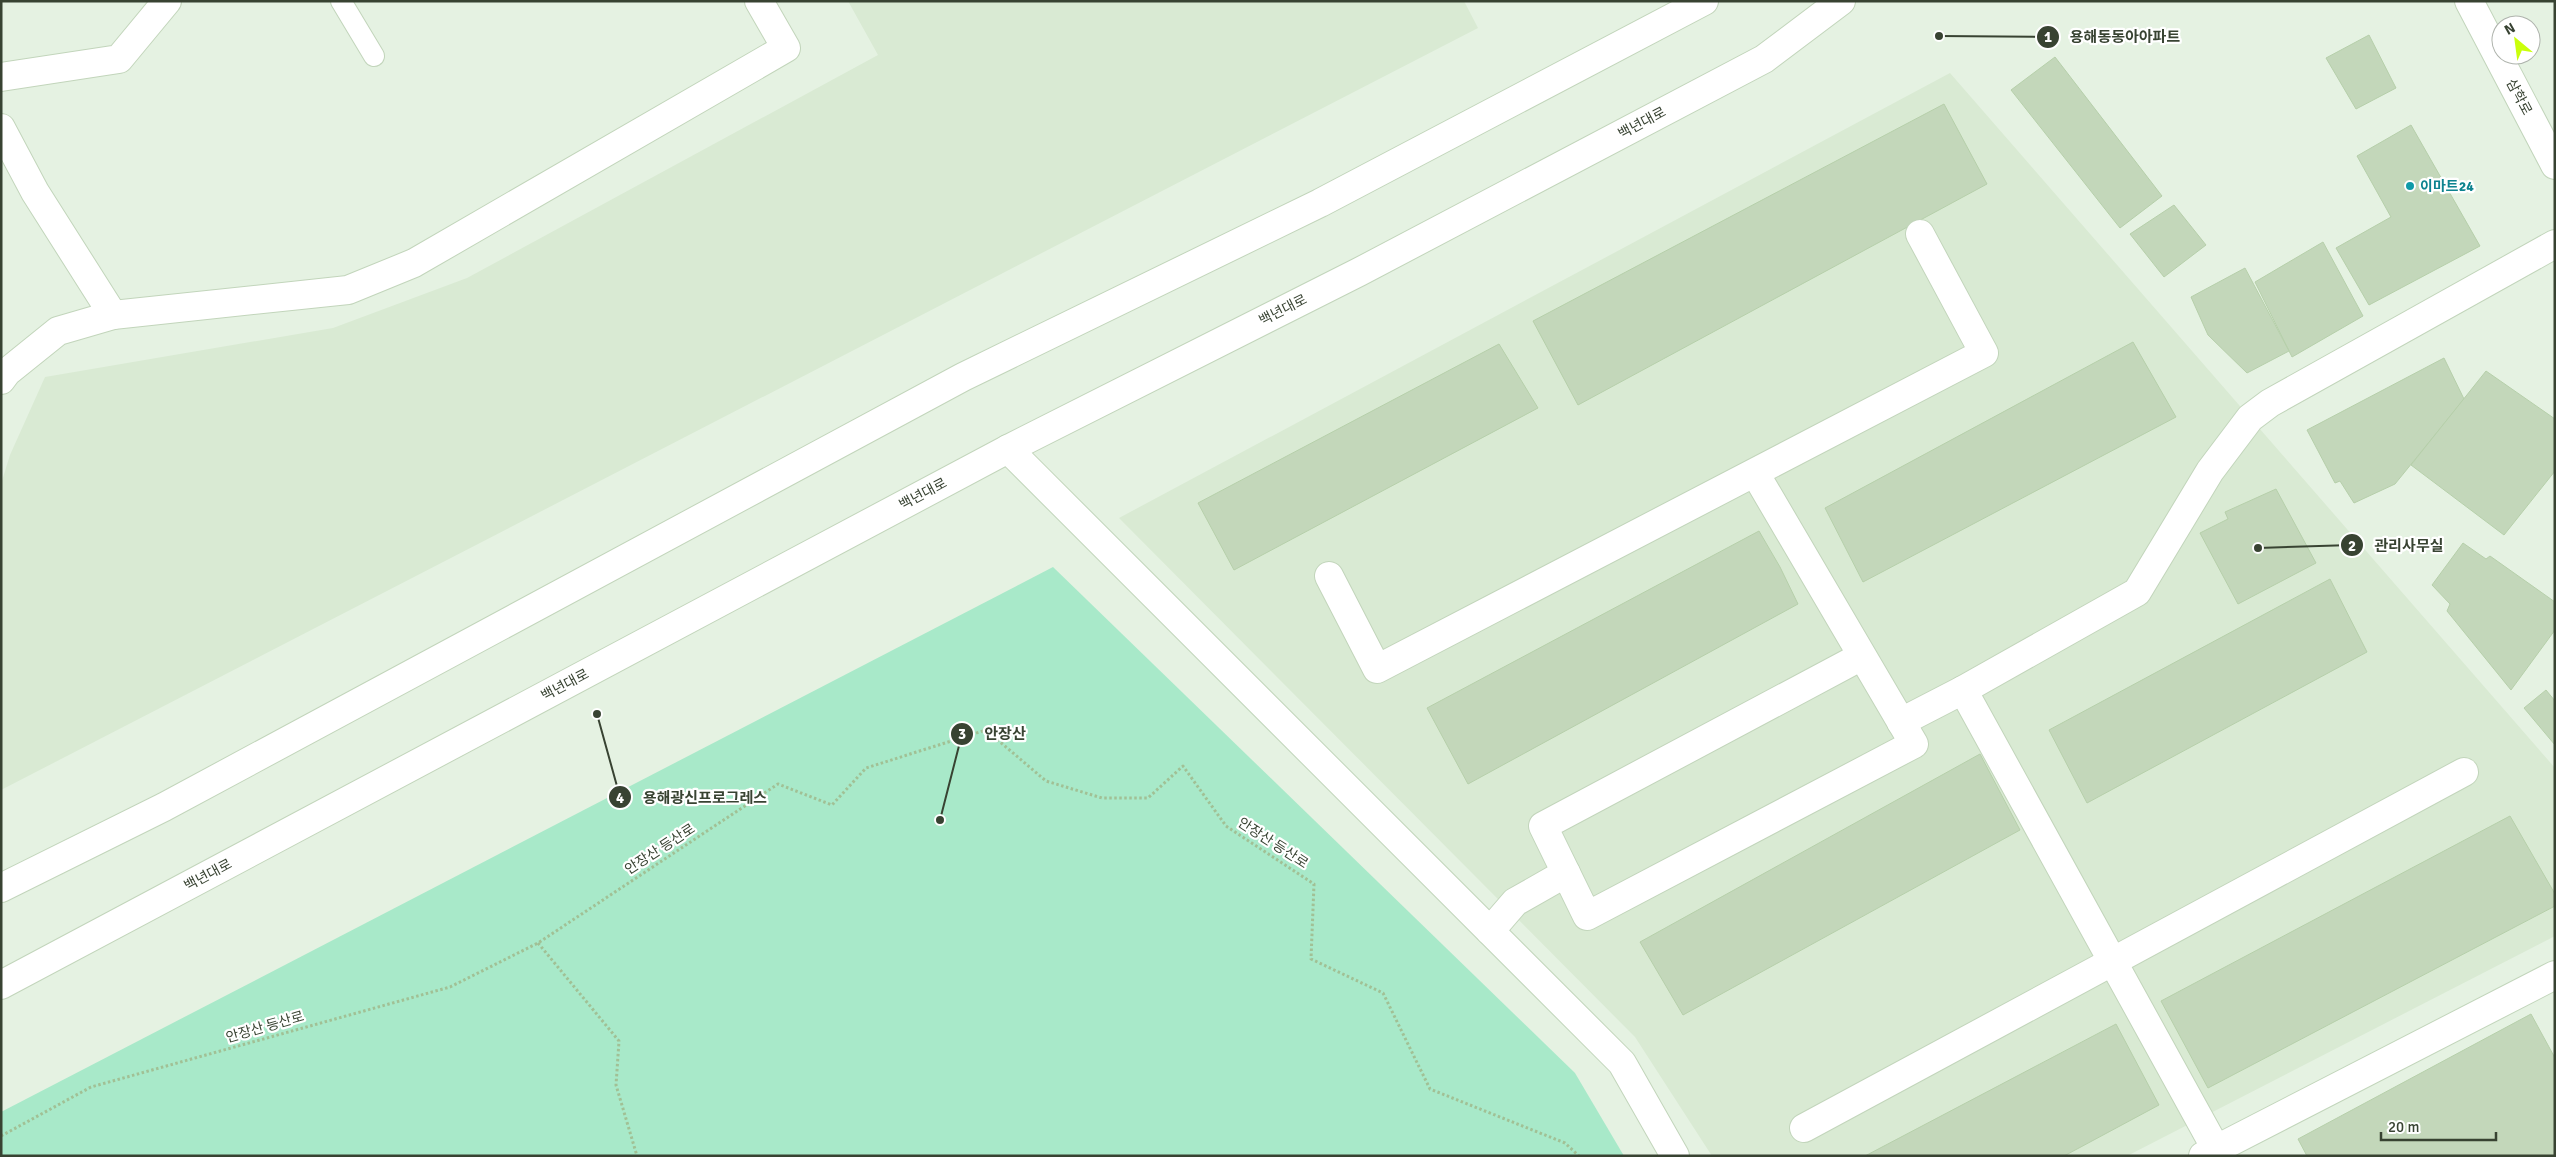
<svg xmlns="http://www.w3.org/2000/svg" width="2556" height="1157" font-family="Signika,'Noto Sans KR',sans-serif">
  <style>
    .residential { fill: #d9ead3 }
    .green { fill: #a8e9c9 }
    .building { fill: #c3d7ba; stroke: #b6cfaa }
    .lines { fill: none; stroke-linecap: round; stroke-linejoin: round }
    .service-casing { stroke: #c2d5bb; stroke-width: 22 }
    .minor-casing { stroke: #c2d5bb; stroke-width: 30 }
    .tertiary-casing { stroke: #c2d5bb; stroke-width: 30 }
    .path { stroke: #a1c095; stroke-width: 3; stroke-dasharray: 2.5 2.5; stroke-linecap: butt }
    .service { stroke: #fff; stroke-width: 20 }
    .minor { stroke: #fff; stroke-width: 28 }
    .tertiary { stroke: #fff; stroke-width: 28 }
    .culture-dot { fill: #0f9aa8; stroke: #fff; stroke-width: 2 }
    .labels { text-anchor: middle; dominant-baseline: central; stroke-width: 4.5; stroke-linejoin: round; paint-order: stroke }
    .street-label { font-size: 14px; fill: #384332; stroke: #fff }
    .culture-label { font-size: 14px; font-weight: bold; fill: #0d838f; stroke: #fff; text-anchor: start }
    .leader { fill: none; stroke: #384332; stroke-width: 2 }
    .callout-dot { fill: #384332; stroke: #fff; stroke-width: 2 }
    .mark-label { font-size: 15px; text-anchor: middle; font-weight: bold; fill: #fff }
    .callout-label { font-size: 15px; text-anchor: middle; font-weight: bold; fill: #384332; stroke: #fff; stroke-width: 4.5; stroke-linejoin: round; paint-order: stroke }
  </style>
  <rect width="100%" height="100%" fill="#e5f2e2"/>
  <g class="residential">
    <polygon points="848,1 1464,1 1478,28 1,790 1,484 10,455 45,377 333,328 467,278 878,55"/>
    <polygon points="1950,73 2555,768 2555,936 2127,1156 1712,1156 1635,1037 1119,518"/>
  </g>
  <polygon class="green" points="1053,567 1575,1073 1624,1156 1,1156 1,1112"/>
  <g class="building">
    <polygon points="2369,35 2396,88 2356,109 2326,58"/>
    <polygon points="2055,57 2162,196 2120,228 2011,90"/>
    <polygon points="1944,104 1987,184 1578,405 1533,321"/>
    <polygon points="2411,125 2480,246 2369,305 2336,248 2391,217 2357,156"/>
    <polygon points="2174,205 2206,245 2164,277 2130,234"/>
    <polygon points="2323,242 2363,316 2292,357 2255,282"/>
    <polygon points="2245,268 2289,351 2247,373 2208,335 2191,297"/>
    <polygon points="2133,342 2176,417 1863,582 1825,508"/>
    <polygon points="1499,344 1538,408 1234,570 1198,503"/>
    <polygon points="2444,358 2464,399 2395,484 2354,503 2340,481 2335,483 2307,430"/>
    <polygon points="2486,371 2555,419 2555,471 2504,535 2411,465"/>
    <polygon points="2276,489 2316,563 2238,604 2200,533 2228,519 2225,512"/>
    <polygon points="1759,531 1780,567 1798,604 1468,784 1427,708"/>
    <polygon points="2463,543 2486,559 2490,556 2555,602 2555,630 2511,690 2447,611 2450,604 2432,585"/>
    <polygon points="2330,579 2367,652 2087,803 2049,730"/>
    <polygon points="2546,690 2555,701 2555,745 2524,708"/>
    <polygon points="1980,754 2020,830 1683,1015 1640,942"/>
    <polygon points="2510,816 2555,894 2555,906 2208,1088 2161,1001"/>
    <polygon points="2531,1014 2555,1058 2555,1156 2307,1156 2298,1139"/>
    <polygon points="2116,1024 2159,1105 2064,1156 1865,1156"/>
  </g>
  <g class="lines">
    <g class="service-casing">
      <polyline id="service" points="341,1 374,56"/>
    </g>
    <g class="minor-casing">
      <g id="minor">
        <polyline points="1,77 119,59 167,1"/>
        <polyline points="1,128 35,192 113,315 58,331 7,372 1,380"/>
        <polyline points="113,315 348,290 414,263 786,48 759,1"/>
        <polyline points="1008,449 1622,1063 1675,1156"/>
        <polyline points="1755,473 1914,744 1587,916 1543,826 1862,656"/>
        <polyline points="1329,576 1377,669 1984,353 1920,234"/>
        <polyline points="1963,690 2216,1149"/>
        <polyline points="1901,722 1963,690 2137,592 2210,471 2250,418 2270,403 2555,244"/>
        <polyline points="1490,931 1515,902 1566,873"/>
        <polyline points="1804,1128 2464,772"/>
        <polyline points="2203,1156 2555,975"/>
      </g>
    </g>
    <g class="tertiary-casing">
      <g id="tertiary">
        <polyline points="2469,1 2555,165"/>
        <polyline points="1,888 164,807 963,377 1320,203 1704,1"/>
        <polyline points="1,985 1008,449 1359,272 1764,59 1841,1"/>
      </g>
    </g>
    <g class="path">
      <polyline points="538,943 619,1041 616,1085 637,1156"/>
      <polyline points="1,1136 91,1087 450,987 538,943 778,784 832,805 866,768 986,730 1046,781 1102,798 1148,798 1183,766 1226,826 1314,884 1311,959 1383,993 1430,1089 1565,1143 1579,1156"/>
    </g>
    <use href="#service" class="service"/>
    <use href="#minor" class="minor"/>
    <use href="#tertiary" class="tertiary"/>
  </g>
  <circle class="culture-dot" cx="2410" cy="186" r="5"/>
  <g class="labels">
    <g class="street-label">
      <text transform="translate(2519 97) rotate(62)">삼학로</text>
      <text transform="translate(1642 123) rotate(-28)">백년대로</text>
      <text transform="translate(1283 310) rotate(-27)">백년대로</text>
      <text transform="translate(923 494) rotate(-28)">백년대로</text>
      <text transform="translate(565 685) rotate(-28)">백년대로</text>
      <text transform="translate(1273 843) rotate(33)">안장산 등산로</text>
      <text transform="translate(660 849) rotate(-33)">안장산 등산로</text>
      <text transform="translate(208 875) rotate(-28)">백년대로</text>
      <text transform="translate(265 1027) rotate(-16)">안장산 등산로</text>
    </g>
    <g class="culture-label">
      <text x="2420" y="186">이마트24</text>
    </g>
  </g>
  <path class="leader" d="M1939 36L2048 37M2258 548L2352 545M940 820L962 734M597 714L620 797"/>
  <g class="callout-dot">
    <circle cx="1939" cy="36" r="5"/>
    <circle cx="2258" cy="548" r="5"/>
    <circle cx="940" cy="820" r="5"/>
    <circle cx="597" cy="714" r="5"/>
    <circle cx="2048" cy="37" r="12"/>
    <circle cx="2352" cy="545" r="12"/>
    <circle cx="962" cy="734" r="12"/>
    <circle cx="620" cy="797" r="12"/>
  </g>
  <g class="mark-label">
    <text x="2048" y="42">1</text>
    <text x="2352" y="551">2</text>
    <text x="962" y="739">3</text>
    <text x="620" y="803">4</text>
  </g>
  <g class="callout-label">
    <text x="2125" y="42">용해동동아아파트</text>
    <text x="2409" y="551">관리사무실</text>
    <text x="1005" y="739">안장산</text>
    <text x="705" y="803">용해광신프로그레스</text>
  </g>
  <rect width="2556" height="1157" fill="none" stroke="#384332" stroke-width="5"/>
  <g transform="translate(2516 40) rotate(331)"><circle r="24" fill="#ffffff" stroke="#afb4ad"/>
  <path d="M0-4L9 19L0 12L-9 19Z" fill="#caff0b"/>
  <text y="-8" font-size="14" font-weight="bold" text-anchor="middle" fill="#384332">N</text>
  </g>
  <path d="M2381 1132v8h115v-8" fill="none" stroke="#384332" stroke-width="2.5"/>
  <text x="2388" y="1132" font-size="15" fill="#384332" stroke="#ffffff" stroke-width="4" paint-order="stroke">20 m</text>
</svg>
